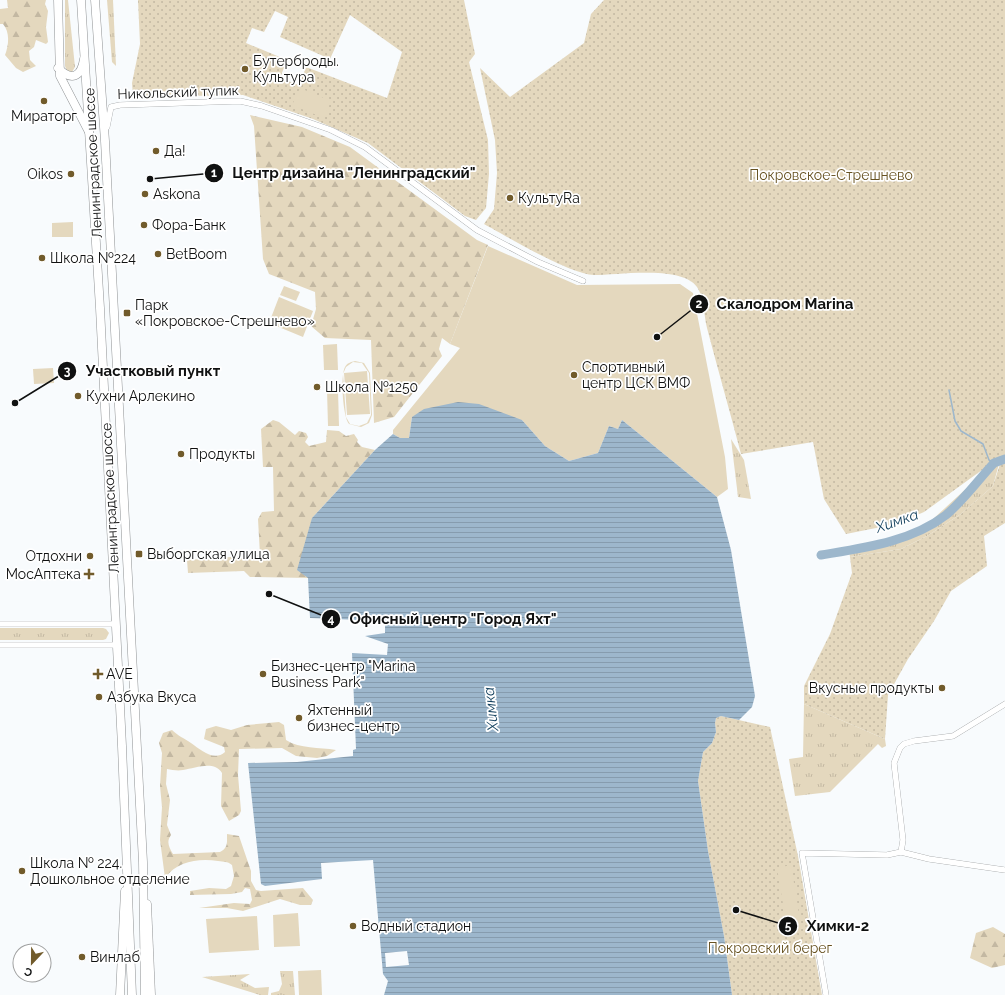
<svg xmlns="http://www.w3.org/2000/svg" width="1005" height="995" font-family="Raleway,sans-serif">
  <style>
    .grass { fill: url(#grass-tufts) }
    .forest { fill: url(#forest-firs) }
    .park { fill: url(#park-dots); fill-rule: evenodd }
    .pitch { fill: #e4d8be; fill-rule: evenodd }
    .water { fill: url(#water-rules) }
    .pier { fill: #f8fbfd }
    .lines { fill: none; stroke-linecap: round; stroke-linejoin: round }
    .stream { stroke: #9db7cc; stroke-width: 1.5 }
    .river { stroke: #9db7cc; stroke-width: 9 }
    .street-casing { stroke: #909395; stroke-width: 6 }
    .secondary-casing { stroke: #909395; stroke-width: 9 }
    .primary-casing { stroke: #909395; stroke-width: 9 }
    .street { stroke: #fff; stroke-width: 5.5 }
    .secondary { stroke: #fff; stroke-width: 8 }
    .primary { stroke: #fff; stroke-width: 8 }
    .poi-dot { fill: #715b2b; stroke: #fff; stroke-width: 1.5 }
    .labels { text-anchor: middle; dominant-baseline: central; stroke-width: 3.5; stroke-linejoin: round; paint-order: stroke }
    .poi-label { font-size: 14px; fill: #101111; stroke: #fff; text-anchor: start }
    .street-label { font-size: 14px; fill: #101111; stroke: #fff }
    .park-label { font-size: 14px; fill: #675221; stroke: #fff }
    .water-label { font-size: 15px; font-style: italic; fill: #113f5d; stroke: #fff }
    .leader { fill: none; stroke: #101111; stroke-width: 1.5 }
    .callout-dot { fill: #101111; stroke: #fff; stroke-width: 1.5 }
    .mark-label { font-size: 12px; text-anchor: middle; font-weight: bold; fill: #fff }
    .callout-label { font-size: 15px; text-anchor: middle; font-weight: bold; fill: #101111; stroke: #fff; stroke-width: 3.5; stroke-linejoin: round; paint-order: stroke }
  </style>
  <defs>
    <pattern id="grass-tufts" width="24" height="20" patternUnits="userSpaceOnUse"><rect width="24" height="20" fill="#e4d8be"/><path d="M3 7l-1-3M5 7V3M7 7l1-3M15 17l-1-3M17 17v-4M19 17l1-3" fill="none" stroke="#c3b8a2"/></pattern>
    <pattern id="forest-firs" width="22" height="20" patternUnits="userSpaceOnUse"><rect width="22" height="20" fill="#e4d8be"/><path d="M5 1l3.5 6h-7zM16 11l3.5 6h-7z" fill="#c3b8a2"/></pattern>
    <pattern id="park-dots" width="8" height="8" patternUnits="userSpaceOnUse"><rect width="8" height="8" fill="#e4d8be"/><path d="M2 2h.1M6 6h.1" fill="none" stroke="#c3b8a2" stroke-width="1.8" stroke-linecap="round"/></pattern>
    <pattern id="water-rules" width="6" height="5" patternUnits="userSpaceOnUse"><rect width="6" height="5" fill="#9db7cc"/><path d="M0 2.5h6" fill="none" stroke="#869cae"/></pattern>
  </defs>
  <rect width="100%" height="100%" fill="#f8fbfd"/>
  <g class="grass">
    <polygon points="65,0 68,0 75,67 72,72 67,71 65,66"/>
    <polygon points="107,0 113,0 116,66 112,62"/>
    <polygon points="731,439 744,460 751,499 738,497"/>
    <polygon points="1000,460 993,486 961,514 927,536 901,549 850,557 849,550 902,538 920,531 994,463"/>
    <polygon points="0,628 103,628 106,629 109,633 106,639 103,640 0,640"/>
    <polygon points="804,704 885,739 886,746 882,748 878,744 830,792 795,796 789,759 803,757"/>
    <polygon points="280,971 293,971 295,995 271,995 271,993 279,991 282,984"/>
    <polygon points="250,974 240,980 255,988 269,987 268,995 260,995 202,977"/>
  </g>
  <g class="forest">
    <path d="M7 0H46L45 4 48 11 46 27 48 42 46 44 36 40 34 47 29 51 30 60 36 66 23 72 16 68 5 55C9 45 10 32 3 24H0V9L8 8Z"/>
    <polygon points="250,115 302,127 350,147 477,240 488,245 450,344 442,338 439,349 442,356 394,417 374,423 371,340 325,338 311,326 316,309 315,292 269,274 263,259 254,126"/>
    <polygon points="273,420 279,422 295,435 299,431 306,433 308,437 305,442 309,446 326,442 327,430 339,431 346,436 354,434 358,440 357,442 362,447 375,450 312,518 308,578 250,577 244,571 188,573 187,560 260,555 258,519 262,512 274,511 273,467 263,467 261,429"/>
    <path d="M279 722 284 725 286 740C300 749 319 747 336 750L327 756 317 758 296 756 282 748 239 749 238 775 241 811 239 815 229 821 221 806 222 773C214 760 196 768 183 770 178 771 172 770 167 769L166 784 170 800 167 825 171 835C166 842 169 847 173 854L220 852C228 848 227 843 227 834L239 836 251 871V881L256 890 261 891 303 888 313 900 311 905H300L280 899 243 911 227 908H199L234 903 250 904 252 900 250 889 245 888 242 892 231 894 190 895V891L209 888 226 889 231 886 234 876 232 865C227 861 224 862 218 861 199 858 177 861 165 878L160 840 162 807 160 786 162 753 159 743 163 733 172 730C178 736 184 738 191 743 201 750 214 762 225 752L224 747 204 739 206 729 216 726 231 730 247 725Z"/>
    <polygon points="993,927 1005,934 1005,965 992,968 970,958 976,933"/>
  </g>
  <g class="park">
    <path d="M138 0H464L475 54 469 62 488 140 489 174 486 208 476 220 465 216 368 143 313 119 243 95 133 97 132 83 140 44ZM275 11 288 17 280 37 330 59 350 15 402 52 387 98 306 67 299 85 280 78 287 60 246 43 252 28 264 32Z"/>
    <path d="M604 0H1005V455L1000 457 924 512 896 524 846 534 824 499 813 442 741 454C730 412 718 370 707 328 704 316 704 297 697 287 682 265 618 275 594 275 569 274 508 237 484 224L494 209 497 173 495 140 480 68 510 97 584 43 591 14Z"/>
    <polygon points="1005,463 1005,523 984,536 987,566 951,591 934,621 908,659 888,695 885,739 804,704 804,686 830,634 852,573 850,557 901,549 927,536 961,514 993,486 1000,464"/>
    <polygon points="721,716 770,727 798,856 822,995 732,995 724,936 708,851 698,781 703,752 712,743 716,732 715,723 716,718"/>
  </g>
  <g class="pitch">
    <polygon points="300,88 331,101 324,118 292,105"/>
    <polygon points="73,222 73,237 52,237 52,223"/>
    <polygon points="488,246 577,285 680,284 693,293 725,457 728,489 717,497 622,420 618,429 609,426 598,453 569,461 545,446 522,420 412,417 409,438 400,438 393,434 393,430 460,348 450,344"/>
    <polygon points="284,286 300,292 296,301 280,295"/>
    <polygon points="279,297 313,311 303,337 269,323"/>
    <polygon points="337,344 338,370 324,370 323,345"/>
    <path d="M355 361 364 363 370 373 372 415 369 423 361 427 349 424C343 417 340 376 345 367 347 363 351 362 355 361ZM353 362 362 363 369 373 371 415 367 423 359 426 350 424 346 417 343 374 346 367Z"/>
    <polygon points="53,368 54,383 34,384 33,369"/>
    <polygon points="367,371 370,414 347,415 344,373"/>
    <polygon points="327,390 338,390 339,426 328,426"/>
    <polygon points="791,865 800,920 786,922 777,868"/>
    <polygon points="298,913 300,946 274,947 273,915"/>
    <polygon points="257,916 259,950 209,953 206,919"/>
    <polygon points="321,970 322,995 299,995 298,971"/>
  </g>
  <polygon class="water" points="458,402 479,404 522,420 545,446 569,461 598,453 609,426 618,429 622,420 717,497 731,550 755,696 752,707 739,720 721,716 716,718 715,723 716,732 712,743 703,752 698,781 708,851 724,936 732,995 384,995 388,981 383,974 373,860 321,863 322,879 265,886 261,884 248,763 297,762 353,756 353,750 356,749 352,653 387,655 388,644 365,636 385,633 385,621 310,618 308,578 297,570 312,518 375,450 393,434 400,438 409,438 412,417 424,409"/>
  <polygon class="pier" points="407,951 409,965 386,967 385,953"/>
  <g class="lines">
    <polyline class="stream" points="949,390 955,421 961,431 983,444 989,460 994,463"/>
    <path class="river" d="M821 555C863 548 911 542 946 515 964 500 978 480 994 463L1005 459"/>
    <g class="street-casing">
      <g id="street">
        <polyline points="107,127 111,107 120,105 240,101 262,106 331,130 365,147 477,230 538,262 583,281"/>
        <polyline points="0,624 115,624"/>
        <polyline points="0,645 116,645"/>
        <polyline points="901,852 903,840 894,763 900,748 904,744 914,741 953,736 1005,704"/>
        <polyline points="826,995 802,853 887,855 901,852 929,859 1005,870"/>
      </g>
    </g>
    <g class="secondary-casing">
      <g id="secondary">
        <polyline points="58,0 60,76 89,132"/>
        <path d="M58 68C71 81 81 78 84 59"/>
        <polyline points="147,904 151,995"/>
        <polyline points="120,995 125,891"/>
      </g>
    </g>
    <g class="primary-casing">
      <g id="primary">
        <polyline points="81,0 100,308 122,746 132,995"/>
        <polyline points="95,0 105,141 143,862 145,995"/>
      </g>
    </g>
    <use href="#street" class="street"/>
    <use href="#secondary" class="secondary"/>
    <use href="#primary" class="primary"/>
  </g>
  <g class="poi-dot">
    <circle cx="245" cy="69" r="4"/>
    <circle cx="44" cy="101" r="4"/>
    <circle cx="156" cy="151" r="4"/>
    <circle cx="71" cy="174" r="4"/>
    <circle cx="145" cy="194" r="4"/>
    <circle cx="510" cy="198" r="4"/>
    <circle cx="144" cy="225" r="4"/>
    <circle cx="158" cy="254" r="4"/>
    <circle cx="42" cy="258" r="4"/>
    <rect x="123" y="309" width="8" height="8" rx="2"/>
    <circle cx="574" cy="375" r="4"/>
    <circle cx="317" cy="387" r="4"/>
    <circle cx="78" cy="396" r="4"/>
    <circle cx="181" cy="454" r="4"/>
    <rect x="135" y="550" width="8" height="8" rx="2"/>
    <circle cx="90" cy="556" r="4"/>
    <path d="M87 568h4v4h4v4h-4v4h-4v-4h-4v-4h4z"/>
    <path d="M96 668h4v4h4v4h-4v4h-4v-4h-4v-4h4z"/>
    <circle cx="263" cy="674" r="4"/>
    <circle cx="942" cy="688" r="4"/>
    <circle cx="99" cy="697" r="4"/>
    <circle cx="299" cy="718" r="4"/>
    <circle cx="22" cy="871" r="4"/>
    <circle cx="353" cy="926" r="4"/>
    <circle cx="82" cy="957" r="4"/>
  </g>
  <g class="labels">
    <g class="poi-label">
      <text x="253" y="61">Бутерброды.<tspan x="253" dy="16">Культура</tspan></text>
      <text x="44" y="116" text-anchor="middle">Мираторг</text>
      <text x="164" y="151">Да!</text>
      <text x="63" y="174" text-anchor="end">Oikos</text>
      <text x="153" y="194">Askona</text>
      <text x="518" y="198">КультуRа</text>
      <text x="152" y="225">Фора-Банк</text>
      <text x="166" y="254">BetBoom</text>
      <text x="50" y="258">Школа №224</text>
      <text x="135" y="305">Парк<tspan x="135" dy="16">«Покровское-Стрешнево»</tspan></text>
      <text x="582" y="367">Спортивный<tspan x="582" dy="16">центр ЦСК ВМФ</tspan></text>
      <text x="325" y="387">Школа №1250</text>
      <text x="86" y="396">Кухни Арлекино</text>
      <text x="189" y="454">Продукты</text>
      <text x="147" y="554">Выборгская улица</text>
      <text x="82" y="556" text-anchor="end">Отдохни</text>
      <text x="81" y="574" text-anchor="end">МосАптека</text>
      <text x="271" y="666">Бизнес-центр "Marina<tspan x="271" dy="16">Business Park"</tspan></text>
      <text x="106" y="674">AVE</text>
      <text x="934" y="688" text-anchor="end">Вкусные продукты</text>
      <text x="107" y="697">Азбука Вкуса</text>
      <text x="307" y="710">Яхтенный<tspan x="307" dy="16">бизнес-центр</tspan></text>
      <text x="30" y="863">Школа № 224.<tspan x="30" dy="16">Дошкольное отделение</tspan></text>
      <text x="361" y="926">Водный стадион</text>
      <text x="90" y="957">Винлаб</text>
    </g>
    <g class="street-label">
      <text transform="translate(178 92) rotate(-2)">Никольский тупик</text>
      <text transform="translate(93 163) rotate(-93)">Ленинградское шоссе</text>
      <text transform="translate(110 498) rotate(-93)">Ленинградское шоссе</text>
    </g>
    <g class="park-label">
      <text x="831" y="175">Покровское-Стрешнево</text>
      <text x="770" y="948">Покровский берег</text>
    </g>
    <g class="water-label">
      <text transform="translate(897 521) rotate(-19)">Химка</text>
      <text transform="translate(491 709) rotate(-96)">Химка</text>
    </g>
  </g>
  <path class="leader" d="M150 179L214 173M657 337L699 304M15 403L67 371M269 594L331 619M736 910L788 926"/>
  <g class="callout-dot">
    <circle cx="150" cy="179" r="4"/>
    <circle cx="657" cy="337" r="4"/>
    <circle cx="15" cy="403" r="4"/>
    <circle cx="269" cy="594" r="4"/>
    <circle cx="736" cy="910" r="4"/>
    <circle cx="214" cy="173" r="10"/>
    <circle cx="699" cy="304" r="10"/>
    <circle cx="67" cy="371" r="10"/>
    <circle cx="331" cy="619" r="10"/>
    <circle cx="788" cy="926" r="10"/>
  </g>
  <g class="mark-label">
    <text x="214" y="177">1</text>
    <text x="699" y="308">2</text>
    <text x="67" y="375">3</text>
    <text x="331" y="623">4</text>
    <text x="788" y="930">5</text>
  </g>
  <g class="callout-label">
    <text x="354" y="178">Центр дизайна "Ленинградский"</text>
    <text x="785" y="309">Скалодром Marina</text>
    <text x="153" y="376">Участковый пункт</text>
    <text x="453" y="624">Офисный центр "Город Яхт"</text>
    <text x="838" y="931">Химки-2</text>
  </g>
  <g transform="translate(32 963) rotate(202)"><circle r="19" fill="#ffffff" stroke="#9fa0a0"/>
  <path d="M0-3L7 15L0 10L-7 15Z" fill="#715b2b"/>
  <text y="-6" font-size="11" font-weight="bold" text-anchor="middle" fill="#101111">С</text>
  </g>
</svg>
